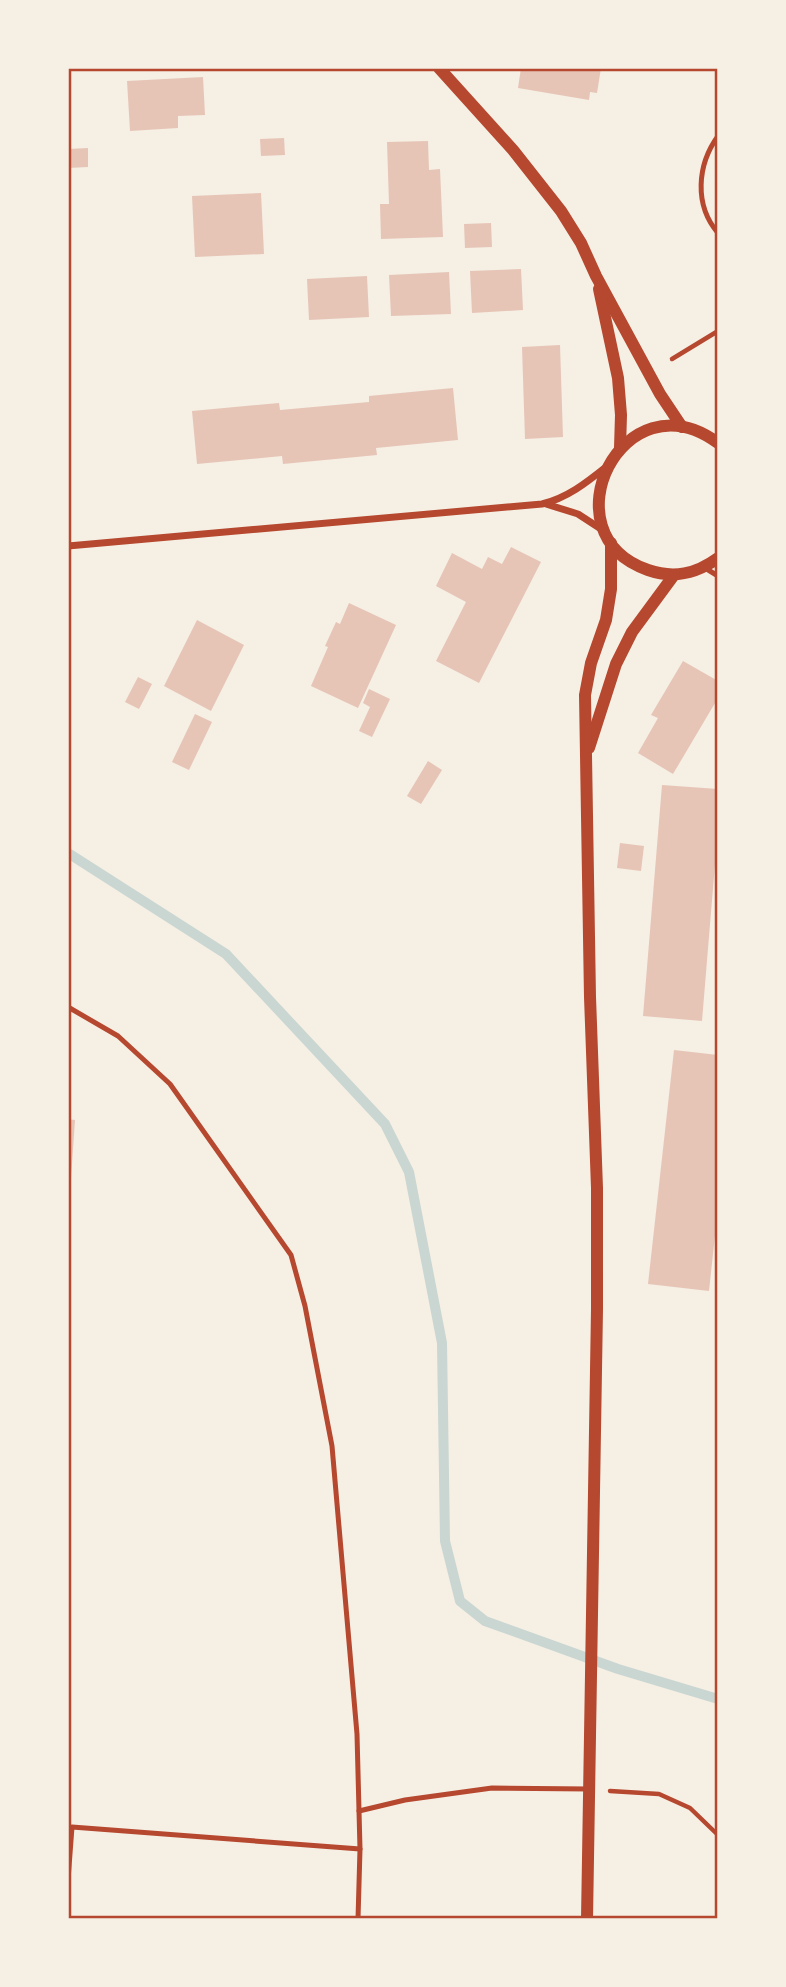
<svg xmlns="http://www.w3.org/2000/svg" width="786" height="1987" font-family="Signika,sans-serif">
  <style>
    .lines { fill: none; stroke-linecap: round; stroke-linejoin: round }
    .stream { stroke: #c9d6d2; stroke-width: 10 }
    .building { fill: #e6c5b7 }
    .path { stroke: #b5482f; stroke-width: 4.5 }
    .service { stroke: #b5482f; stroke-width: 5 }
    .minor { stroke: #b5482f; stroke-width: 7 }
    .tertiary { stroke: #b5482f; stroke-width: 12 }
    .neatline { fill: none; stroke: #b5482f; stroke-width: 2.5 }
  </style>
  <rect width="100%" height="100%" fill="#f6efe4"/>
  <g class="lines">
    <polyline class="stream" points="68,853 226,954 385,1124 409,1172 442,1343 445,1541 460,1601 485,1621 618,1669 718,1699"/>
  </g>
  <g class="building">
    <polygon points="521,68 541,69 601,68 597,93 590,92 589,100 518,88"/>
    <polygon points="203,77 205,115 178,116 178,128 130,131 127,81"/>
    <polygon points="284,138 285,155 261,156 260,139"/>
    <polygon points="428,141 429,170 440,169 443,237 381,239 380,204 389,204 387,142"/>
    <polygon points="88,148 88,167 68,168 68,149"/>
    <polygon points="261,193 264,254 195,257 192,196"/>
    <polygon points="491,223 492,247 465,248 464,224"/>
    <polygon points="521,269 523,310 472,313 470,271"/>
    <polygon points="449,272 451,314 391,316 389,275"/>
    <polygon points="367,276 369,317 309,320 307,279"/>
    <polygon points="560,345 563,437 525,439 522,347"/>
    <polygon points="453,388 458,440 376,448 377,455 283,464 282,456 197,464 192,411 279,403 280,410 369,402 369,396"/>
    <polygon points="511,547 541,562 479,683 436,661 466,602 436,586 452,553 482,569 488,557 502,564"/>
    <polygon points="349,603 396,625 358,708 311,686 328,647 325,646 336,622 340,624"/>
    <polygon points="197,620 244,645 211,711 164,686"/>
    <polygon points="683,661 718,681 718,698 673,774 638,753 658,718 651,715"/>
    <polygon points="138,677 152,684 139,709 125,702"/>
    <polygon points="369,689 390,699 372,737 359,731 370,707 363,703"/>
    <polygon points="195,714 212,722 189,770 172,762"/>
    <polygon points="428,761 442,770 421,804 407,796"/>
    <polygon points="662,785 718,789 718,828 702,1021 643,1016"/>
    <polygon points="620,843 644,846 641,871 617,868"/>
    <polygon points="674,1050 718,1055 718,1208 709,1291 648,1284"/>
    <polygon points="68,1119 75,1120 70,1193 68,1193"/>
  </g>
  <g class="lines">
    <g class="path">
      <polyline points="672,359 718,331"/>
      <polyline points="610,1791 659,1794 690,1808 718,1835"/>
    </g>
    <g class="service">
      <path d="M718 136C697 165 694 205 718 233"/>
      <polyline points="705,568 718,576"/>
      <polyline points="68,1007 118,1036 170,1084 291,1255 305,1306 332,1446 357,1734 360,1849 358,1919"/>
      <polyline points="359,1811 405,1800 492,1788 589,1789"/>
      <polyline points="68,1880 72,1827 360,1849"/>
    </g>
    <g class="minor">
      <polyline points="546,504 578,514 601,529"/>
      <path d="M68 546 542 504C567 498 586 483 606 467"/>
    </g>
    <g class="tertiary">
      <polyline points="439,68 513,150 561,211 581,243 596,276 660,394 682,427"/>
      <polyline points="599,289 618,378 621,415 620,448"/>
      <path d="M718 443C623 373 544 534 648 570 674 579 696 574 718 558"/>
      <polyline points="589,748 616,664 632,632 674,575"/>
      <polyline points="587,1919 597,1309 597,1188 590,997 585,695 591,663 606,620 611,589 611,543"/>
    </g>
  </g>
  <rect width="786" height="1987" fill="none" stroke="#f6efe4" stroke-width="140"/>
  <rect x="70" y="70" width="646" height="1847" class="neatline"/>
</svg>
